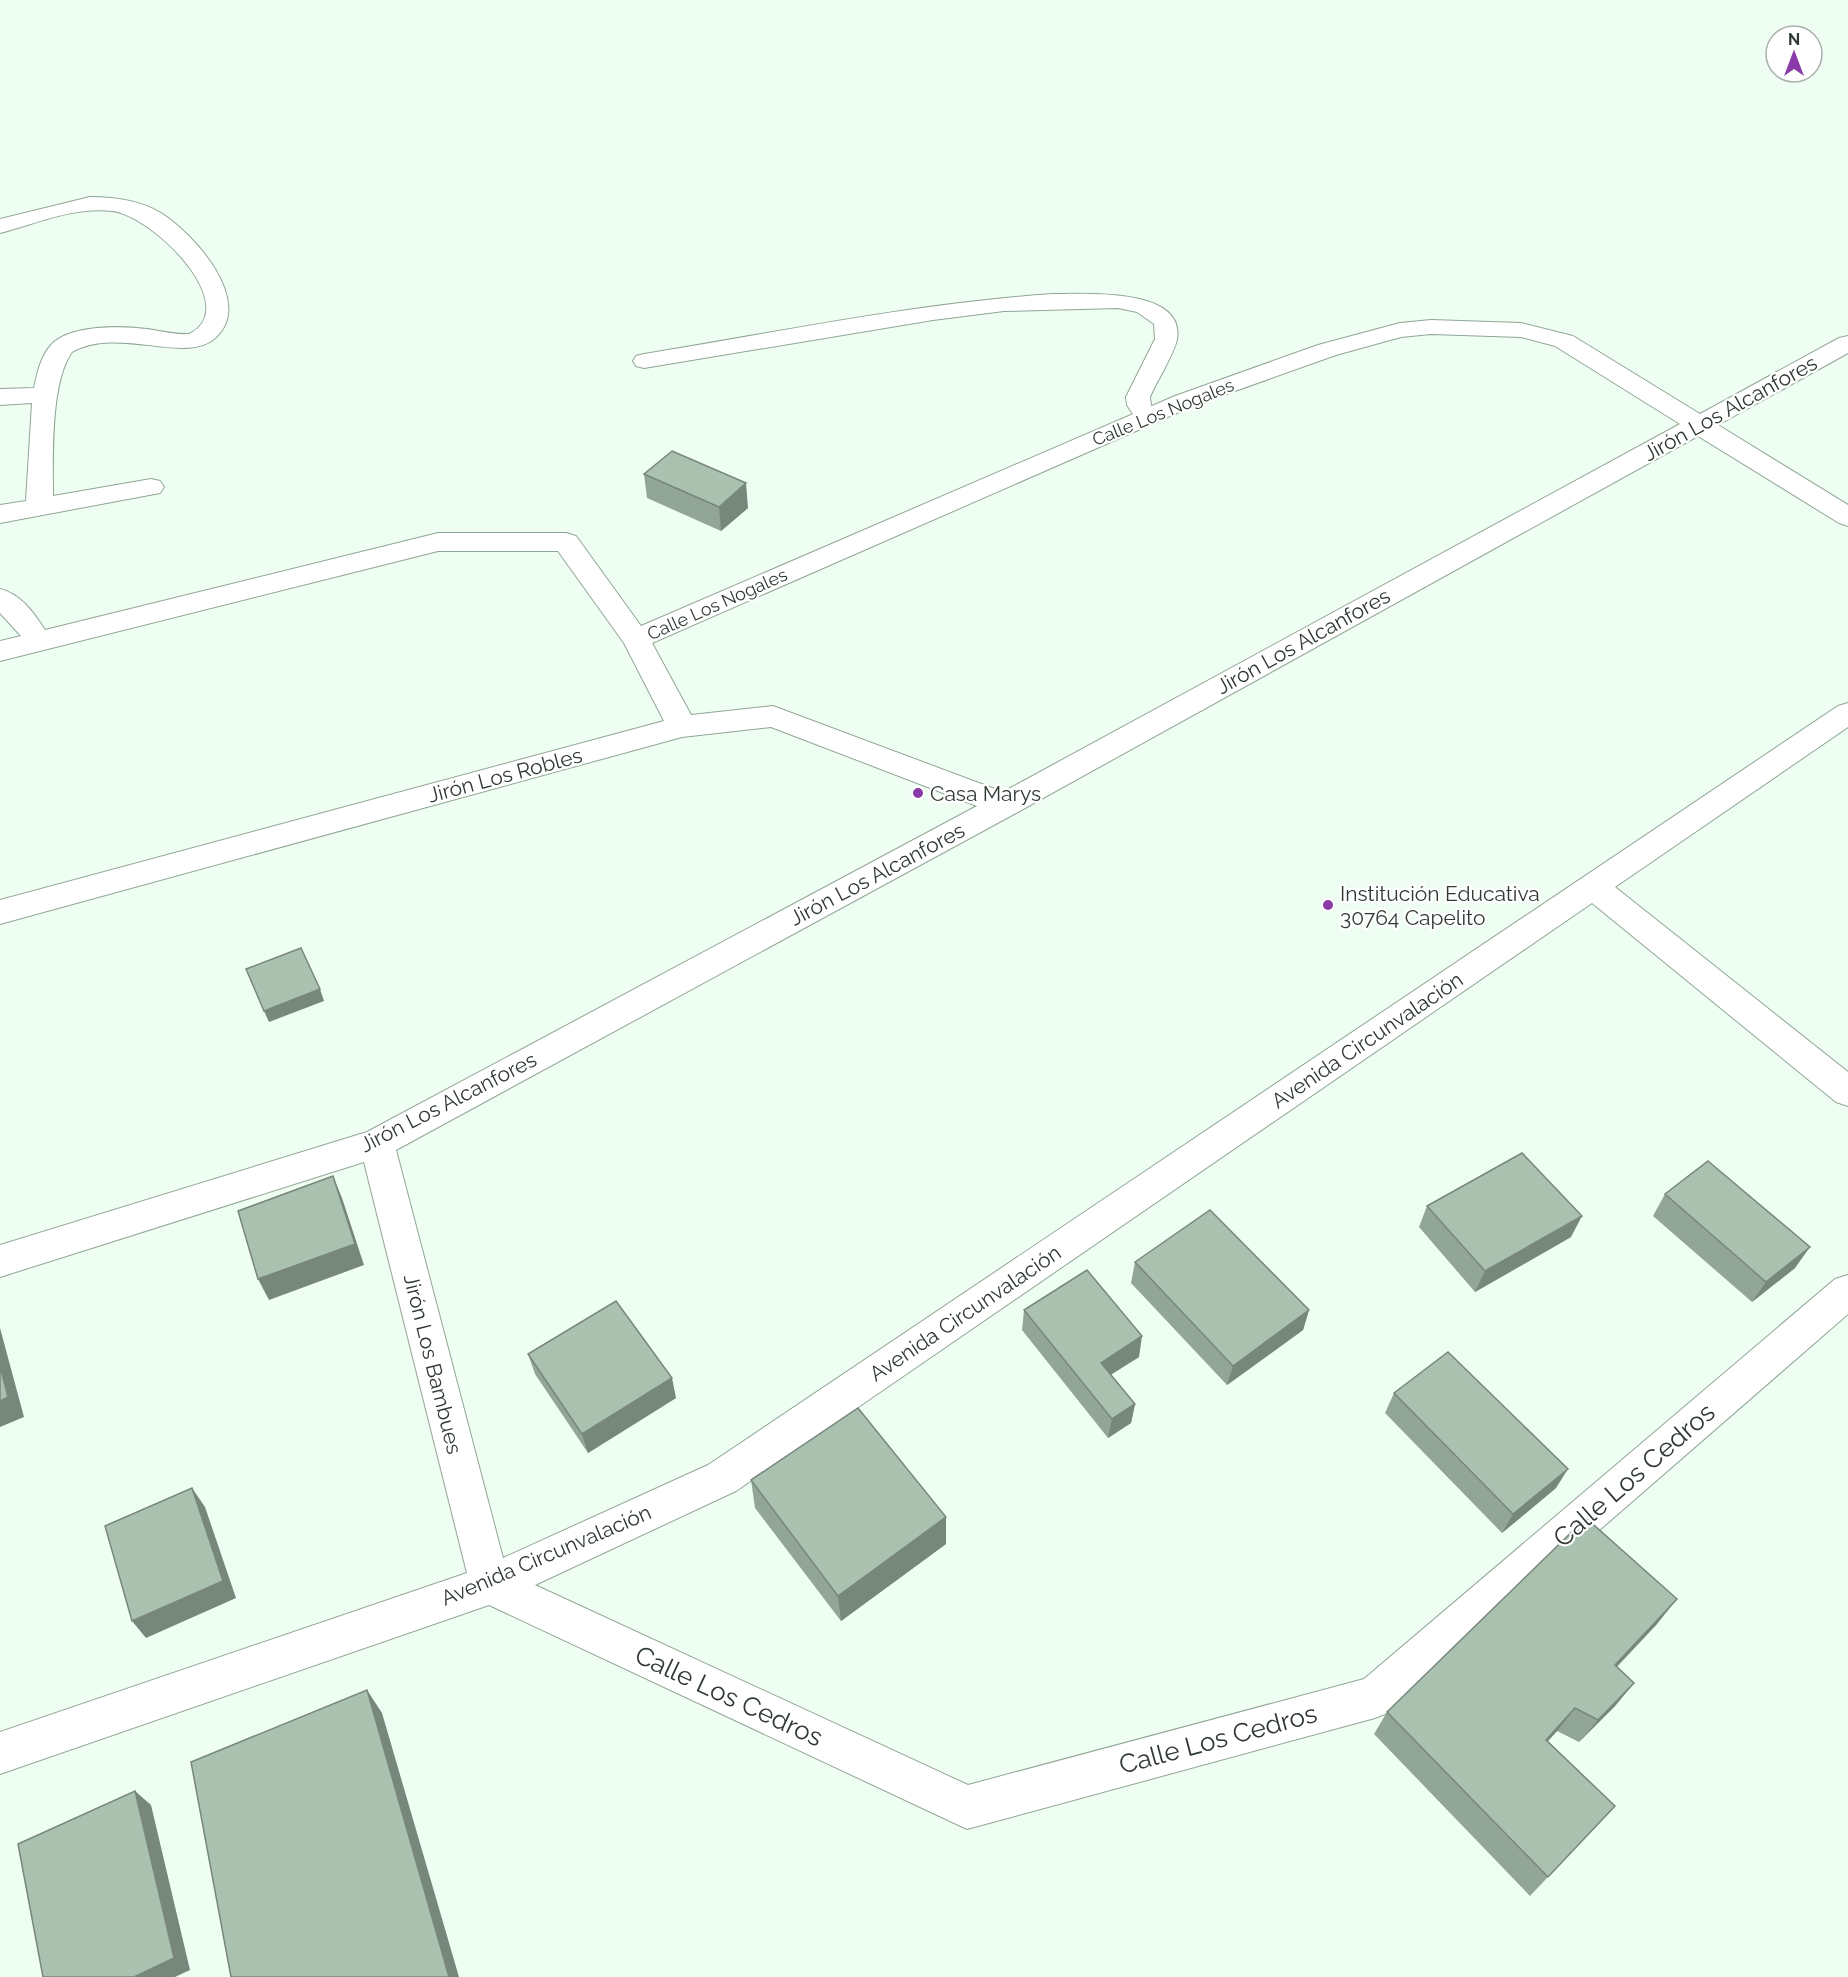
<svg xmlns="http://www.w3.org/2000/svg" width="1848" height="1977" font-family="Raleway,sans-serif">
  <style>
    .lines { fill: none; stroke-linecap: round; stroke-linejoin: round }
    .lane-casing { stroke: #90a695; stroke-width: 2 }
    .street-casing { stroke: #90a695; stroke-width: 2 }
    .lane { fill: #fff; fill-rule: evenodd }
    .street { fill: #fff; fill-rule: evenodd }
    .wall { fill: #92a697 }
    .shaded-wall { fill: #77877b }
    .building { fill: #aac1b0; stroke: #77877b; stroke-width: 1.5 }
    .poi-dot { fill: #8a39a8; stroke: #fff; stroke-width: 2 }
    .labels { text-anchor: middle; dominant-baseline: central; stroke-width: 4.5; stroke-linejoin: round; paint-order: stroke }
    .far-street-label { font-size: 18px; fill: #303a33; stroke: #fff }
    .street-label { font-size: 21px; fill: #303a33; stroke: #fff }
    .poi-label { font-size: 21px; fill: #303a33; stroke: #fff; text-anchor: start }
    .near-street-label { font-size: 26px; fill: #303a33; stroke: #fff }
  </style>
  <rect width="100%" height="100%" fill="#effef3"/>
  <g class="lines">
    <g class="lane-casing">
      <path id="lane" d="M1053 294C1083 294 1186 287 1177 339 1175 352 1156 383 1150 397L1151 405 1158 417 1154 422 1146 424 1138 422 1127 405 1126 397 1155 339 1154 324 1137 312 1118 308 1004 311 933 320 644 368 636 366 633 361 636 356 644 354C780 332 916 303 1053 294Z"/>
    </g>
    <g class="street-casing">
      <g id="street">
        <path d="M90 197C115 197 139 200 161 213 193 233 257 303 214 339 185 364 117 326 72 352 50 383 53 458 53 496L151 479 160 481 164 487 160 493 0 523V505L26 501 32 403 0 405V389L34 388C37 373 41 356 51 345 70 324 122 326 147 329 161 331 175 335 189 334 244 307 154 216 112 211 75 206 35 224 0 233V219Z"/>
        <path d="M1431 320 1521 323 1573 336 1700 414 1839 338 1848 336V353L1718 425 1848 505V526L1839 523 1698 436 1016 813 396 1150 503 1558 708 1465 1838 706 1848 703V727L1615 887 1848 1072V1106L1836 1102 1592 903 736 1491 535 1585 968 1785 1364 1679 1835 1279 1848 1275V1314L1390 1712 1375 1718 967 1829 489 1605 0 1774V1732L467 1573 364 1162 0 1277V1245L367 1132 977 806 771 727 682 737 0 924V900L664 721 624 643 558 551H438L0 661V641L21 636 0 613V589C21 594 34 613 45 630L438 533H566L576 536 641 626 1175 396 1318 345 1400 323ZM1431 334 1521 337 1555 346 1680 424 1003 792 773 706 691 715 652 643 1193 406 1336 355 1401 337Z"/>
      </g>
    </g>
    <use href="#lane" class="lane"/>
    <use href="#street" class="street"/>
  </g>
  <g class="wall">
    <polygon points="644,474 748,508 721,531 647,498"/>
    <polygon points="1665,1194 1795,1268 1752,1302 1653,1216"/>
    <polygon points="1427,1206 1571,1237 1475,1292 1419,1227"/>
    <polygon points="1135,1262 1309,1310 1303,1330 1227,1385 1131,1283"/>
    <polygon points="1024,1310 1139,1357 1111,1374 1135,1404 1131,1423 1108,1438 1022,1330"/>
    <polygon points="528,1354 676,1398 588,1453 535,1374"/>
    <polygon points="1394,1393 1556,1488 1502,1533 1385,1413"/>
    <polygon points="751,1480 946,1517 946,1544 841,1621 755,1508"/>
    <polygon points="1657,1624 1617,1667 1634,1683 1615,1706 1579,1742 1557,1731 1548,1741 1615,1806 1530,1896 1374,1734 1387,1712"/>
  </g>
  <g class="shaded-wall">
    <polygon points="746,483 748,508 721,531 719,507"/>
    <polygon points="320,989 324,1001 269,1022 264,1011"/>
    <polygon points="333,1176 342,1198 364,1265 269,1300 258,1279"/>
    <polygon points="1582,1216 1571,1237 1475,1292 1485,1271"/>
    <polygon points="1810,1247 1795,1268 1752,1302 1766,1282"/>
    <polygon points="1309,1310 1303,1330 1227,1385 1233,1366"/>
    <polygon points="0,1328 24,1417 0,1427"/>
    <polygon points="1142,1336 1139,1357 1098,1383 1101,1363"/>
    <polygon points="672,1378 676,1398 588,1453 582,1434"/>
    <polygon points="1135,1404 1131,1423 1108,1438 1112,1419"/>
    <polygon points="1568,1469 1556,1488 1502,1533 1513,1514"/>
    <polygon points="192,1488 205,1507 236,1598 146,1638 132,1621"/>
    <polygon points="946,1517 946,1544 841,1621 838,1596"/>
    <polygon points="1677,1599 1657,1624 1596,1688 1615,1665"/>
    <polygon points="1634,1683 1615,1706 1579,1742 1598,1720"/>
    <polygon points="367,1690 382,1713 459,1977 449,1977"/>
    <polygon points="1575,1708 1557,1731 1529,1762 1546,1740"/>
    <polygon points="135,1791 151,1805 190,1970 175,1977 134,1977"/>
  </g>
  <g class="building">
    <polygon points="672,451 746,483 719,507 644,474"/>
    <polygon points="301,948 320,989 264,1011 246,969"/>
    <polygon points="1522,1153 1582,1216 1485,1271 1427,1206"/>
    <polygon points="1708,1161 1810,1247 1766,1282 1665,1194"/>
    <polygon points="333,1176 355,1244 258,1279 238,1211"/>
    <polygon points="1210,1210 1309,1310 1233,1366 1135,1262"/>
    <polygon points="1087,1270 1142,1336 1101,1363 1135,1404 1112,1419 1024,1310"/>
    <polygon points="616,1301 672,1378 582,1434 528,1354"/>
    <polygon points="1448,1352 1568,1469 1513,1514 1394,1393"/>
    <polygon points="0,1366 8,1397 0,1401"/>
    <polygon points="858,1408 946,1517 838,1596 751,1480"/>
    <polygon points="192,1488 223,1581 132,1621 105,1526"/>
    <polygon points="1586,1518 1677,1599 1615,1665 1634,1683 1598,1720 1575,1708 1546,1740 1615,1806 1548,1877 1387,1712"/>
    <polygon points="367,1690 449,1977 231,1977 191,1762"/>
    <polygon points="135,1791 174,1958 134,1977 43,1977 18,1844"/>
  </g>
  <g class="poi-dot">
    <circle cx="918" cy="793" r="6"/>
    <circle cx="1328" cy="905" r="6"/>
  </g>
  <g class="labels">
    <g class="far-street-label">
      <text transform="translate(1163 412) rotate(-22)">Calle Los Nogales</text>
      <text transform="translate(717 604) rotate(-24)">Calle Los Nogales</text>
    </g>
    <g class="street-label">
      <text transform="translate(1730 408) rotate(-29)">Jirón Los Alcanfores</text>
      <text transform="translate(1303 641) rotate(-29)">Jirón Los Alcanfores</text>
      <text transform="translate(505 775) rotate(-15)">Jirón Los Robles</text>
      <text transform="translate(877 874) rotate(-28)">Jirón Los Alcanfores</text>
      <text transform="translate(1367 1040) rotate(-34)">Avenida Circunvalación</text>
      <text transform="translate(448 1102) rotate(-27)">Jirón Los Alcanfores</text>
      <text transform="translate(965 1313) rotate(-34)">Avenida Circunvalación</text>
      <text transform="translate(433 1364) rotate(76)">Jirón Los Bambues</text>
      <text transform="translate(546 1555) rotate(-23)">Avenida Circunvalación</text>
    </g>
    <g class="poi-label">
      <text x="930" y="793">Casa Marys</text>
      <text x="1340" y="893">Institución Educativa<tspan x="1340" dy="24">30764 Capelito</tspan></text>
    </g>
    <g class="near-street-label">
      <text transform="translate(1634 1475) rotate(-41)">Calle Los Cedros</text>
      <text transform="translate(729 1696) rotate(25)">Calle Los Cedros</text>
      <text transform="translate(1218 1739) rotate(-15)">Calle Los Cedros</text>
    </g>
  </g>
  <g transform="translate(1794 54)"><circle r="28" fill="#ffffff" stroke="#acb0ad" stroke-width="1.5"/>
  <path d="M0-4.5L10 22L0 15L-10 22Z" fill="#8a39a8"/>
  <text y="-9" font-size="16" font-weight="bold" text-anchor="middle" fill="#303a33">N</text>
  </g>
</svg>
